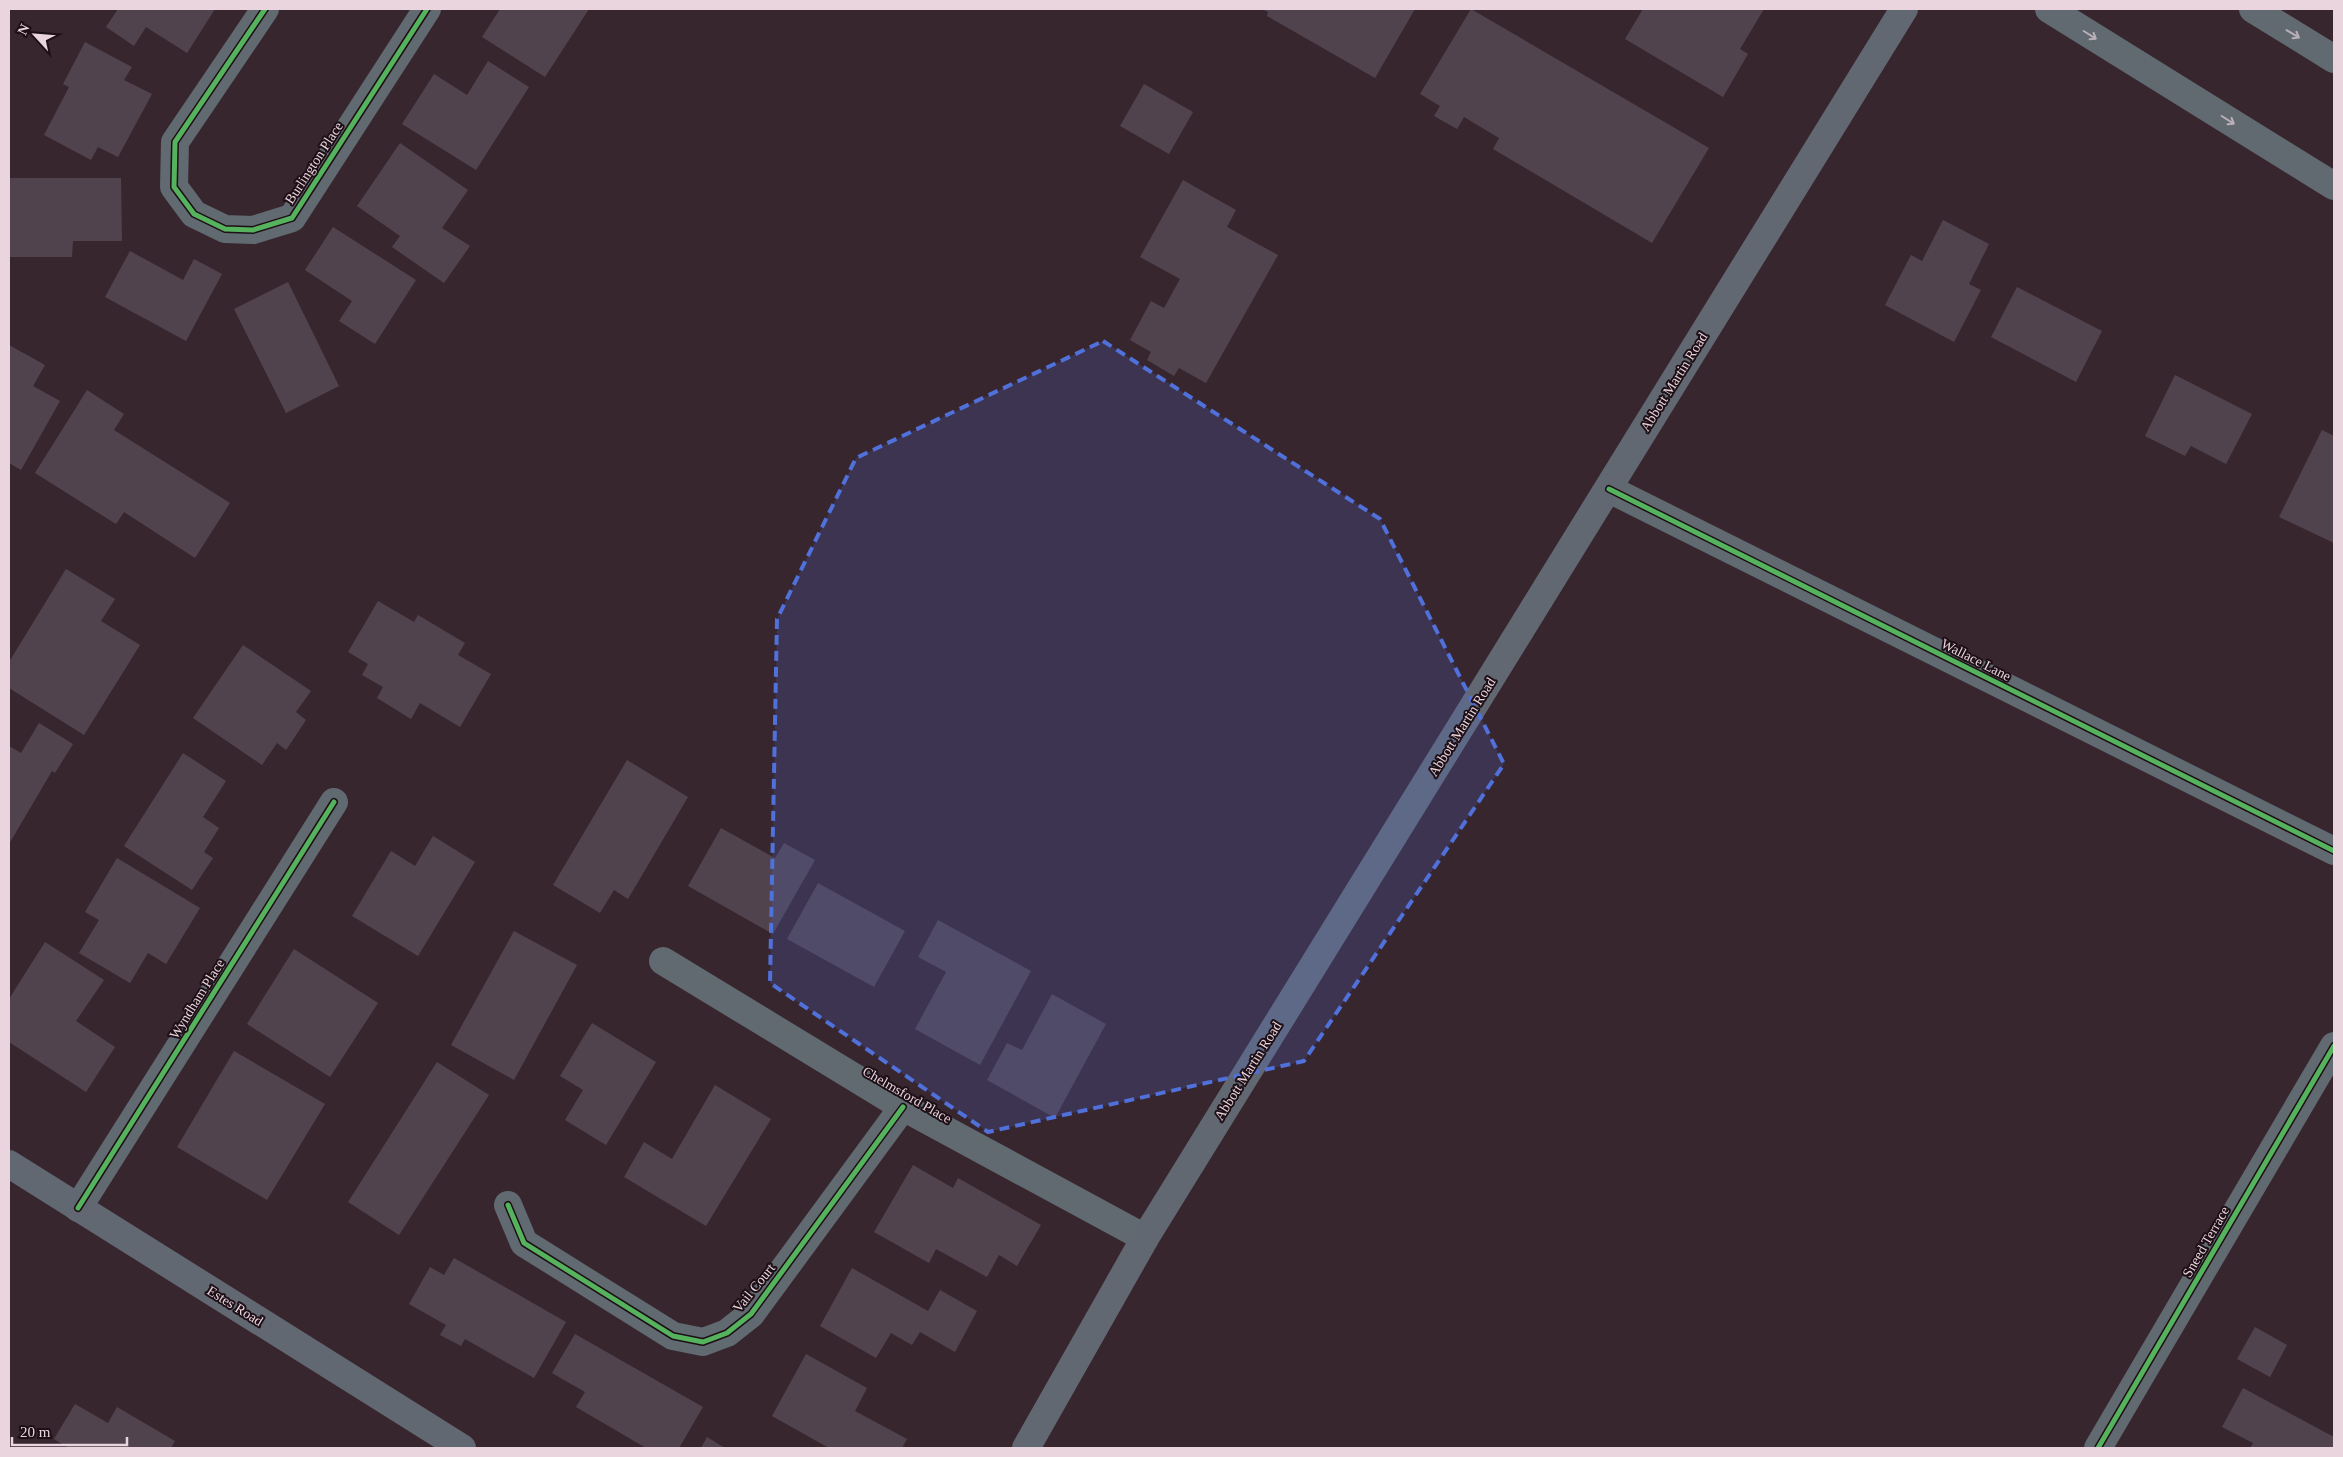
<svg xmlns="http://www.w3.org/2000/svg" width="2343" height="1457" font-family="Georgia,serif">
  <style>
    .building { fill: #51434d }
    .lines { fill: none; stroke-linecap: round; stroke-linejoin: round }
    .minor { stroke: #606a70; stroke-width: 28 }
    .major { stroke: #626872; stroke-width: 28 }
    .cycleway-casing { stroke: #1d0f16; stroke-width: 8 }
    .cycleway { stroke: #56b35d; stroke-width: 5 }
    .oneway { stroke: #baafb8 }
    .marked { fill: #5070da; fill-opacity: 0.2; stroke: #5070da; stroke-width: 4; stroke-dasharray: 10 6; stroke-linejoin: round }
    .labels { text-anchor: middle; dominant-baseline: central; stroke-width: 4; stroke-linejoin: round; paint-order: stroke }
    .street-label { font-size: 14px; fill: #ead4de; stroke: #1d0f16 }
  </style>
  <rect width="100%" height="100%" fill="#38262f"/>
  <g class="building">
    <polygon points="118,9 215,9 187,53 146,27 134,46 106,27"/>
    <polygon points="500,9 589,9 545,77 482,37"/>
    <polygon points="1262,9 1415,9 1375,78 1267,16 1268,12"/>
    <polygon points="1471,9 1709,148 1652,243 1493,149 1499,138 1464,117 1457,129 1434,116 1440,106 1420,94"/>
    <polygon points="1643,9 1764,9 1740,49 1748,54 1723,97 1625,39"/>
    <polygon points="85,42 132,67 124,80 152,94 118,157 98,147 91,160 44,135 69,87 63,84"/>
    <polygon points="488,61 529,87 476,170 402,124 434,74 467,95"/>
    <polygon points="1144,84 1193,112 1169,154 1120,126"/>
    <polygon points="400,143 468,190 442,228 470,246 444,283 392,247 400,236 357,206"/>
    <polygon points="9,178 121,178 122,241 73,241 72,257 9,257"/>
    <polygon points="1183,180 1236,210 1227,227 1278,255 1206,383 1179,368 1174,376 1147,360 1151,352 1130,340 1151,301 1164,308 1180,279 1140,257"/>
    <polygon points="1943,220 1989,244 1969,284 1981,290 1954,342 1885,305 1911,255 1922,261"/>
    <polygon points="333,227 416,280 375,344 339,321 352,301 305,270"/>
    <polygon points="130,251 183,280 194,259 222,274 186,341 105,297"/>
    <polygon points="288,282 339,386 286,413 234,309"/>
    <polygon points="2017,287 2102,331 2076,382 1991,337"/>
    <polygon points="9,345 45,365 33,386 60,401 21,470 9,463"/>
    <polygon points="2175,375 2252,414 2226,464 2191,446 2185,456 2145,436"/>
    <polygon points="87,390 124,414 114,430 230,503 195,558 124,512 116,524 35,473"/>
    <polygon points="2322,430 2334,436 2334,543 2279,517"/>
    <polygon points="66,569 115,599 101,621 140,645 84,735 9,688 9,662"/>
    <polygon points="378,601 414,622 418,615 465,643 458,655 491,674 460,727 420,703 411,719 377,698 383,687 362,675 368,664 348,652"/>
    <polygon points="243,645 311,691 296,712 306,720 286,750 277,743 262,765 193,718"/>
    <polygon points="39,723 73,744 55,773 52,771 9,844 9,746 21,753"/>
    <polygon points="183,753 226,781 203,817 219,828 204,852 213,858 192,890 124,846"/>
    <polygon points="627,760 688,797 628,899 614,890 600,913 553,885"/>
    <polygon points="721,828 775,858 784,843 815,860 773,934 688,886"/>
    <polygon points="433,836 475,862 418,956 352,916 391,851 415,866"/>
    <polygon points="117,858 200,908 166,964 148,953 130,983 79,953 99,920 85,912"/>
    <polygon points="818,883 905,931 874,987 787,939"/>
    <polygon points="938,920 1031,971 980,1065 915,1029 946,972 918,957"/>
    <polygon points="514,931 577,965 514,1080 451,1045"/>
    <polygon points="45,942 104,980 76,1021 115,1047 86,1092 9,1042 9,999"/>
    <polygon points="294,949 378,1003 330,1077 247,1024"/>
    <polygon points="1052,994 1106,1024 1055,1118 987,1080 1007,1043 1022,1050"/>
    <polygon points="592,1023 656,1062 606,1145 565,1120 583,1090 560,1076"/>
    <polygon points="234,1051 325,1104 267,1200 177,1147"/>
    <polygon points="437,1062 489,1095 399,1235 348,1202"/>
    <polygon points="715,1085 771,1119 706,1226 624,1177 644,1142 672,1159"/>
    <polygon points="913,1165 953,1188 958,1178 1041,1225 1017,1266 999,1255 987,1277 936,1249 929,1263 874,1232"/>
    <polygon points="454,1258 566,1322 534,1378 465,1339 461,1346 440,1335 446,1325 409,1304 430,1267 444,1275"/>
    <polygon points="852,1268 928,1311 940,1290 977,1311 955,1352 920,1332 912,1345 891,1333 876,1358 820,1326"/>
    <polygon points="2255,1327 2287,1345 2270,1377 2237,1359"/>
    <polygon points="575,1334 703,1407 679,1448 646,1448 576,1407 585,1392 552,1373"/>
    <polygon points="806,1354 867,1388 855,1411 907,1439 902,1448 829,1448 772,1416"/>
    <polygon points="2243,1388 2334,1437 2334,1448 2250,1448 2253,1443 2222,1427"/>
    <polygon points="75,1404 108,1423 117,1407 175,1441 171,1448 69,1448 54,1439"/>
    <polygon points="707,1437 725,1448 701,1448"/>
  </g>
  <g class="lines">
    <g class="minor">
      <polyline points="265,9 175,142 174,187 194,214 225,229 253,230 292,218 427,9"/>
      <polyline points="2049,9 2334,186"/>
      <polyline points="2253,9 2334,59"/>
      <polyline points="1609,489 2334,851"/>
      <polyline points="663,961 903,1107 1145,1238"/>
      <polyline points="508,1205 524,1243 673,1336 703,1342 727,1333 751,1314 903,1107"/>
      <polyline points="78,1208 334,802"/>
      <polyline points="2098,1448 2334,1046"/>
    </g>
    <g class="major">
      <polyline points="9,1164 462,1448"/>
      <polyline points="1026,1448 1145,1238 1904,9"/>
    </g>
    <g class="cycleway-casing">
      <g id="cycleway">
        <polyline points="265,9 175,142 174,187 194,214 225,229 253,230 292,218 427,9"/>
        <polyline points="1609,489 2334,851"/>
        <polyline points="508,1205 524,1243 673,1336 703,1342 727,1333 751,1314 903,1107"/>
        <polyline points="78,1208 334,802"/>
        <polyline points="2098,1448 2334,1046"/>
      </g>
    </g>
    <use href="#cycleway" class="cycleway"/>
  </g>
  <defs><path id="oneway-shaft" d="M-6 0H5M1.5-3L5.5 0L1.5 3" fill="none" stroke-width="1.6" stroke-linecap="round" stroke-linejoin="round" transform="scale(1.25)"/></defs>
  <g class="oneway">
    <use href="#oneway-shaft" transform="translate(2293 34) rotate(31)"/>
    <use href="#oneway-shaft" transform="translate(2090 35) rotate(32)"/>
    <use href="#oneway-shaft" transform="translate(2228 120) rotate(32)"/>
  </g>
  <path class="marked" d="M1103 341 1380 519 1504 764 1304 1061 988 1132 770 983 777 619 856 458Z"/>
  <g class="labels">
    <g class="street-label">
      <text transform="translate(314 163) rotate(-57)">Burlington Place</text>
      <text transform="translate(1674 382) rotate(-58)">Abbott Martin Road</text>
      <text transform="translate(1976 660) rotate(27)">Wallace Lane</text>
      <text transform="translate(1462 727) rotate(-58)">Abbott Martin Road</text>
      <text transform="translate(197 999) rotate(-58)">Wyndham Place</text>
      <text transform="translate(1248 1071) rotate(-58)">Abbott Martin Road</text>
      <text transform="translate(907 1095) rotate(30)">Chelmsford Place</text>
      <text transform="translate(2206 1242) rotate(-60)">Sneed Terrace</text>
      <text transform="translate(754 1288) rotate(-51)">Vail Court</text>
      <text transform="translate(235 1306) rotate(32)">Estes Road</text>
    </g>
  </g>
  <rect width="2343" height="1457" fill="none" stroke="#ead4de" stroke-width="20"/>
  <g transform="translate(35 35) rotate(296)" stroke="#1d0f16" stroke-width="4" paint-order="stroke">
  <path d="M0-4L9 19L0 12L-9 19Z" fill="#ead4de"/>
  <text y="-8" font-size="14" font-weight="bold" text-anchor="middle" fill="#ead4de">N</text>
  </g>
  <path d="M12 1437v8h115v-8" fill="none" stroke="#ead4de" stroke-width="2.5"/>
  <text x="20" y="1437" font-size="15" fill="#ead4de" stroke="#1d0f16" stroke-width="4" paint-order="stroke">20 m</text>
</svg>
